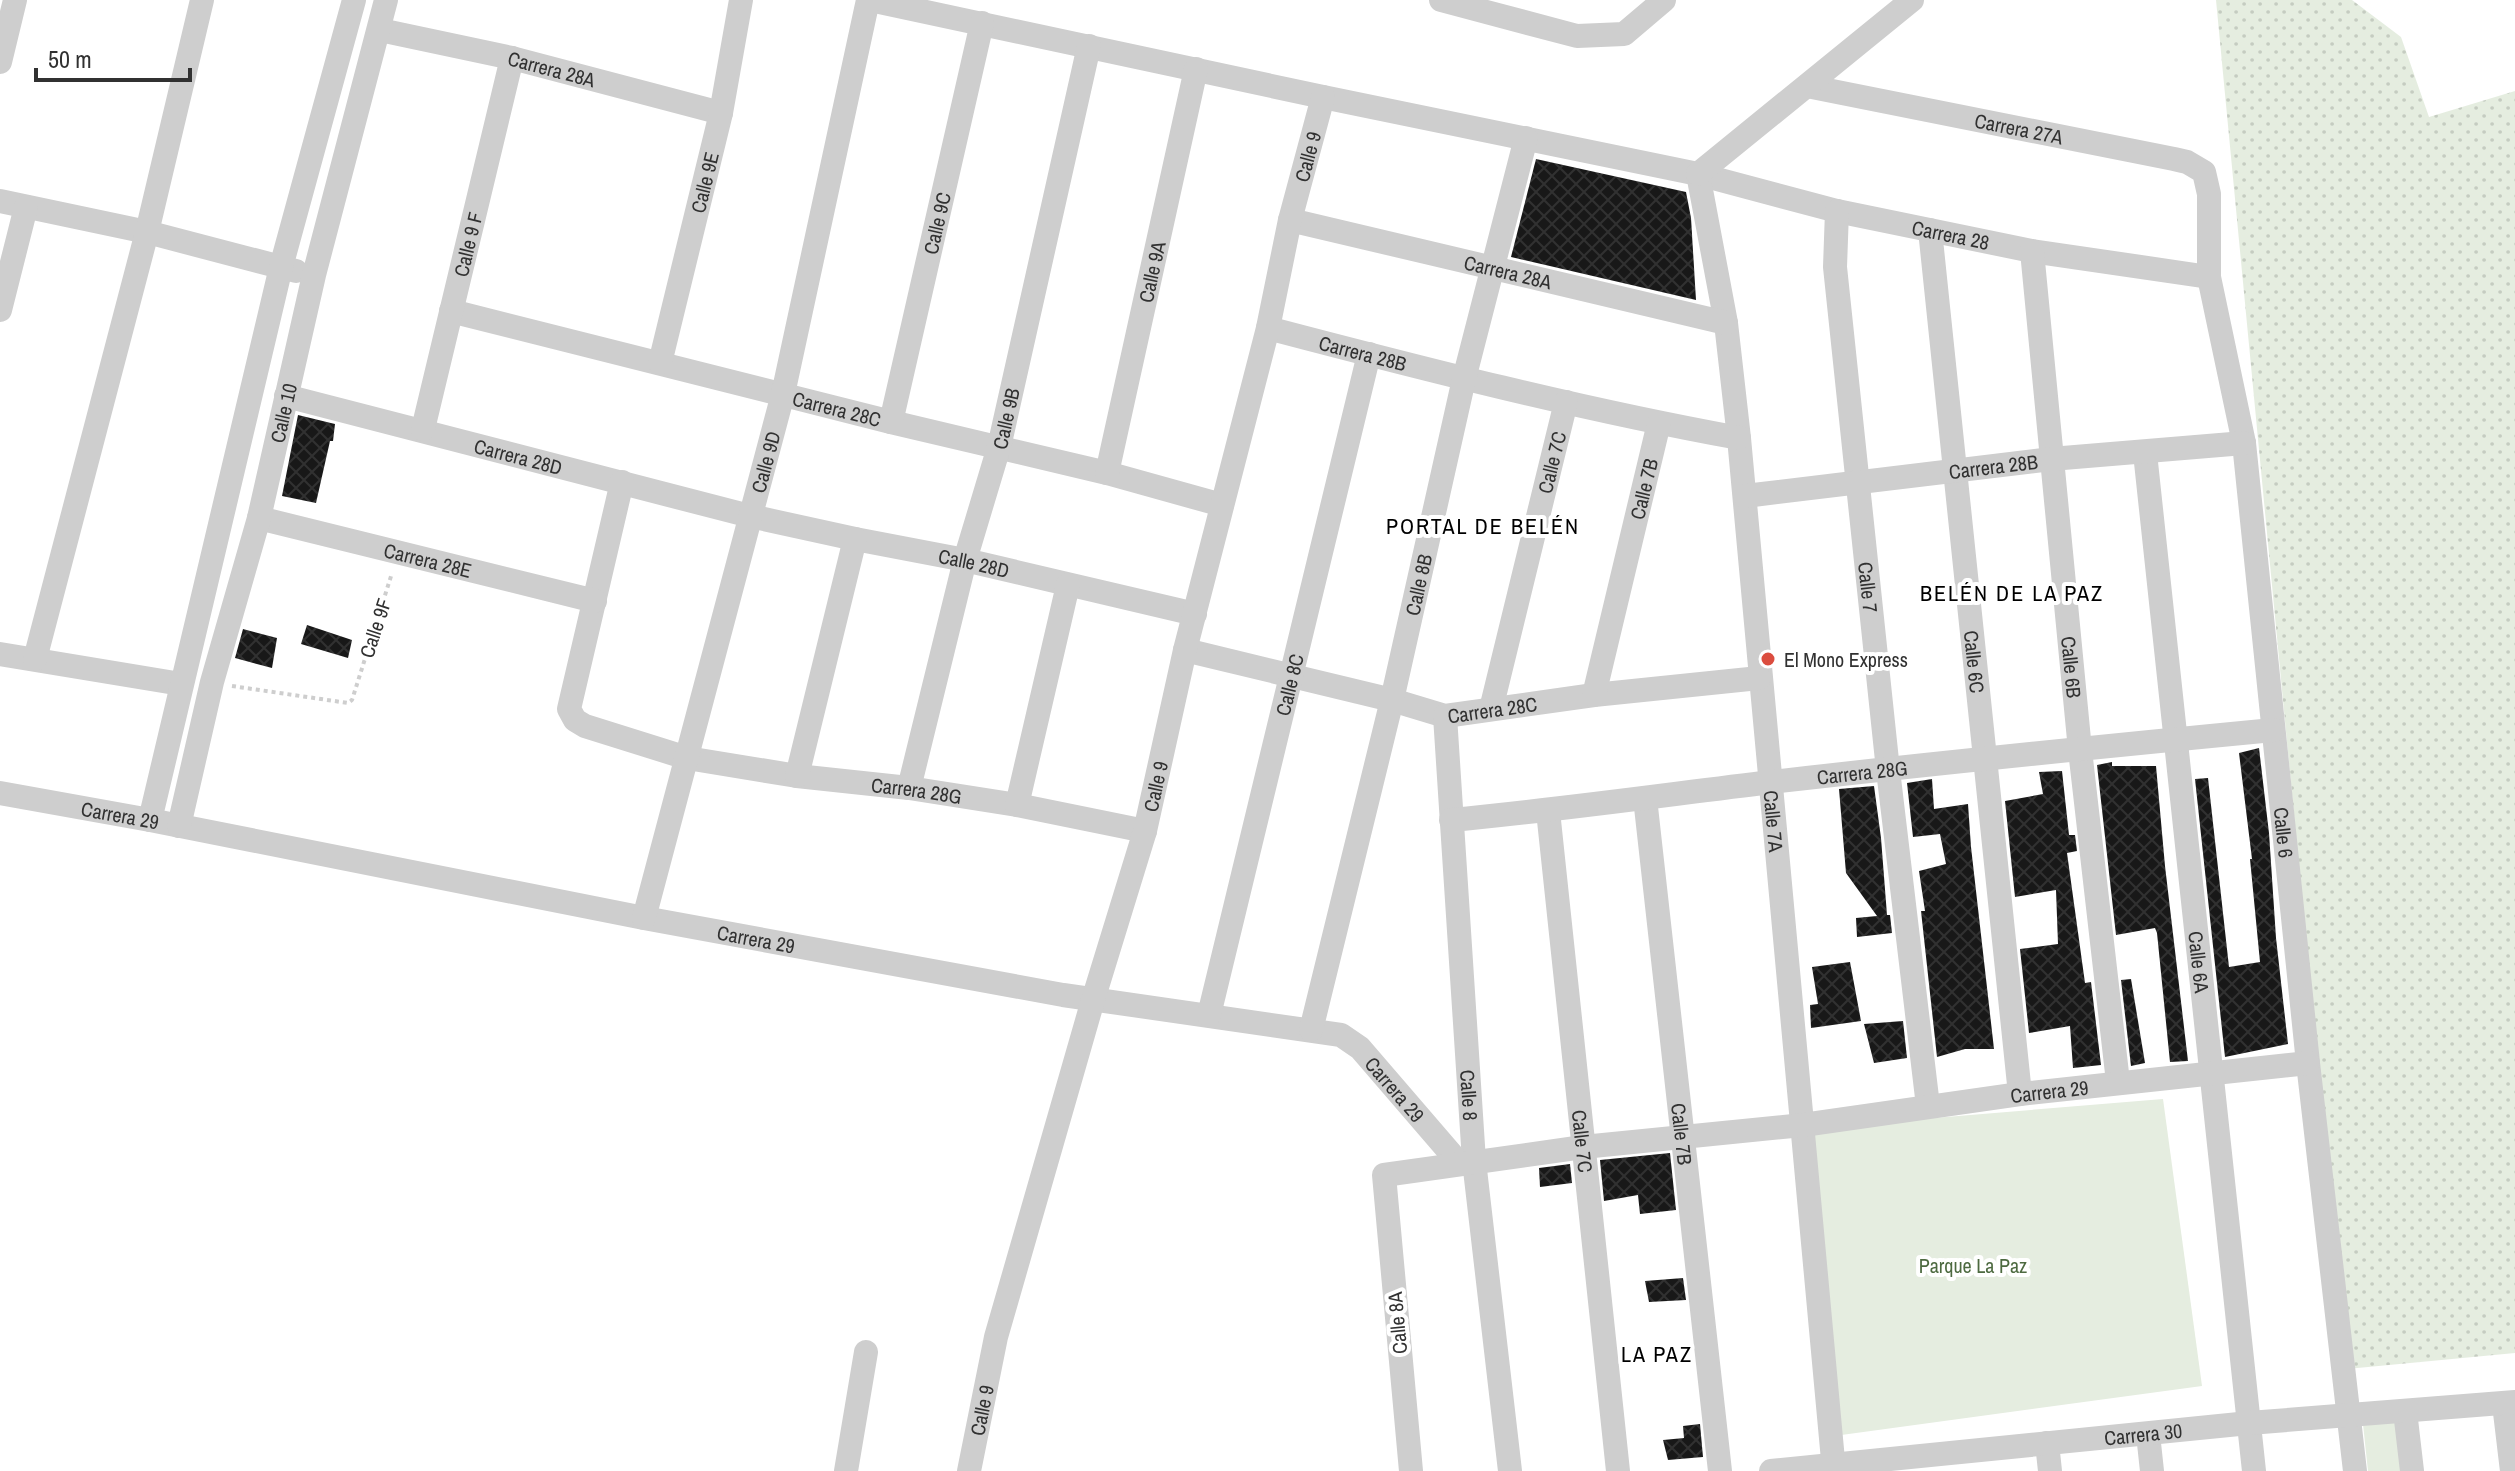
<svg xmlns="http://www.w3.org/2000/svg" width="2515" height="1471" font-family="'Archivo Narrow',sans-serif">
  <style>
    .grass { fill: url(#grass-dots) }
    .park { fill: #e5ede0 }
    .building { fill: url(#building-cross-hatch) }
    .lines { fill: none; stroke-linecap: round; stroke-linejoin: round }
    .path { stroke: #cecece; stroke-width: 4; stroke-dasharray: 4 4; stroke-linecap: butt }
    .minor { stroke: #cecece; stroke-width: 24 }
    .poi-dot { fill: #db4d3f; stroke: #fff; stroke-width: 3 }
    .labels { text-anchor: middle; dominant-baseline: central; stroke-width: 8; stroke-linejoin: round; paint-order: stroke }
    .street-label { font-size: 20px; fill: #313131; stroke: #fff }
    .poi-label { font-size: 20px; fill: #313131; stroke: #fff; text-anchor: start }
    .park-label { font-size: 20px; fill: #4d6a40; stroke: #fff }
    .neighbourhood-label { font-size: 22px; letter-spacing: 2px; fill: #000; stroke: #fff }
  </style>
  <defs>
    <pattern id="grass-dots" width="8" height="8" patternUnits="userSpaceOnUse" patternTransform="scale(2)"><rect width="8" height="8" fill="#e5ede0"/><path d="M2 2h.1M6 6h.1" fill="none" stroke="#c5ccc1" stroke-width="1.8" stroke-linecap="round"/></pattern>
    <pattern id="building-cross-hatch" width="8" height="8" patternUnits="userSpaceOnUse" patternTransform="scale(2)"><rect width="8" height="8" fill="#181818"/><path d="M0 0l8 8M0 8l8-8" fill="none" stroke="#313131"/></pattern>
  </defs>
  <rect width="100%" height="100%" fill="#fff"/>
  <polygon class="grass" points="2216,0 2352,0 2401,37 2429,117 2515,91 2515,1353 2347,1369"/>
  <g class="park">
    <polygon points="2163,1099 2202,1386 1834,1436 1813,1128"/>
    <polygon points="2401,1421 2406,1471 2368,1471 2363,1424"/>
  </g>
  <g class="building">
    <polygon points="1536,159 1686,192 1691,218 1696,300 1511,257"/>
    <polygon points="298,415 335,424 333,441 330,441 316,503 282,496"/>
    <polygon points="307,625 352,640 348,658 301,644"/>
    <polygon points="243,629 277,638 272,668 235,658"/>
    <polygon points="2259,748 2269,833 2276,938 2288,1044 2225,1057 2195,779 2208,778 2229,967 2260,962 2250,859 2252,859 2239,753"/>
    <polygon points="2112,762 2112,766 2156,766 2165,866 2188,1061 2170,1062 2157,933 2155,928 2116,935 2097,765"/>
    <polygon points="2062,771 2069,835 2075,835 2077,851 2067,853 2085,983 2091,982 2101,1065 2073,1068 2070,1026 2029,1033 2020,949 2058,944 2056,890 2015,897 2005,801 2043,794 2039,772"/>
    <polygon points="1932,779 1934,809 1968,804 1971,847 1994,1049 1965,1049 1937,1057 1921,911 1925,911 1919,871 1946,864 1940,834 1913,837 1907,783"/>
    <polygon points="1874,786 1881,838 1887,915 1890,915 1892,933 1857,937 1856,918 1877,916 1846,873 1839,789"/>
    <polygon points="1850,962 1861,1021 1811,1028 1810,1005 1818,1004 1812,967"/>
    <polygon points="2131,979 2145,1063 2131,1066 2121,980"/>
    <polygon points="1903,1021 1907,1058 1874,1063 1864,1024"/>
    <polygon points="1670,1153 1676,1210 1640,1214 1638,1195 1604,1201 1600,1160"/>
    <polygon points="1570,1164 1572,1183 1540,1187 1539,1168"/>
    <polygon points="1683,1278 1686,1300 1649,1302 1645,1281"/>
    <polygon points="1700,1424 1703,1457 1668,1460 1663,1440 1684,1438 1683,1426"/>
  </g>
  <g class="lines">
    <polyline class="path" points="232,686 348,703 352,700 392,573"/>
    <g class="minor">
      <path id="s1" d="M870 0 1323 97 1698 174 1837 211 2032 251 2209 277"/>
      <polyline points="1441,0 1577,36 1624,34 1664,0"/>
      <path id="s2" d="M380 30 512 58 721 113"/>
      <polyline points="0,62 15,0"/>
      <path id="s3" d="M1807 86 2174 159 2187 162 2204 172 2209 194V277L2244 443 2308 1063 2355 1471"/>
      <path id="s4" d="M1698 174 1726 323 1739 438 1834 1471"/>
      <polyline points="1698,174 1912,0"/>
      <polyline points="0,201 147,232 296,271"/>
      <path id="s5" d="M1837 211 1835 267 1888 770 1928 1106"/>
      <path id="s6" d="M1290 220 1726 323"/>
      <path id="s7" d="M1930 230 2020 1094"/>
      <path id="s8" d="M2032 251 2080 750 2118 1082"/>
      <polyline points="0,310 26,207"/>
      <path id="s9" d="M451 311 891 422 1107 473 1222 505"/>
      <path id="s10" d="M1268 328C1424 369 1580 409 1739 438"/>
      <path id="s11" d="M660 363 721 113 741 0"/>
      <path id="s12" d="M286 396 750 516 855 539 965 560 1195 614"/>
      <path id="s13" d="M891 422 982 23"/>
      <path id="s14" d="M423 429 512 58"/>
      <path id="s15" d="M2145 453 2254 1471"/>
      <path id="s16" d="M1107 473 1196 69"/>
      <path id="s17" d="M622 482 569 709 575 720 585 726 687 758 797 776 909 788 1017 805 1145 831"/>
      <path id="s18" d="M1745 496 2051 459 2244 443"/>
      <path id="s19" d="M259 518 595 601"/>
      <path id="s20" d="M1185 650 1392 700 1445 716 1594 695 1759 678"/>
      <polyline points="0,654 181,684"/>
      <polyline points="35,659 147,232 202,0"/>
      <path id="s21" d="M1594 695 1659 423"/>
      <path id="s22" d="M1491 709 1566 402"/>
      <path id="s23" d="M1445 716 1474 1161 1510 1471"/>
      <polyline points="797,776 855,539"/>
      <path id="s24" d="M909 788 965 560 999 447 1089 46"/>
      <path id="s25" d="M0 793 150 820 644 918 1063 995 1341 1035 1360 1048 1459 1163"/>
      <path id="s26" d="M1645 798 1720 1471"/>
      <polyline points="1017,805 1068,585"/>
      <path id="s27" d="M1548 811 1618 1471"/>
      <polyline points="150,820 281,267 354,0"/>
      <path id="s28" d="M1451 820C1558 810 1664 795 1771 782 1938 763 2106 746 2273 730"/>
      <path id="s29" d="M179 826 212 682 259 518 314 275 386 0"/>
      <path id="s30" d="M644 918 783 394 868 0"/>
      <path id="s31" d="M1209 1015 1369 354"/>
      <path id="s32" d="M1311 1030 1392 700 1464 379 1526 138"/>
      <polyline points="2504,1404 2512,1471"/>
      <polyline points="2405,1411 2412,1471"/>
      <polyline points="2148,1434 2152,1471"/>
      <polyline points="2047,1443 2050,1471"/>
      <polyline points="846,1471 866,1352"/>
      <path id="s33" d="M969 1471 996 1337 1093 1000 1145 831 1185 650 1268 328 1290 220 1323 97"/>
      <path id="s34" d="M1411 1471 1384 1175 1583 1147 1803 1125 2020 1094 2308 1063"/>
      <path id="s35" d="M1771 1471 2249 1423 2515 1402"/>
    </g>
  </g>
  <circle class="poi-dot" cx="1768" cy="659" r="8"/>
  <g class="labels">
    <g class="street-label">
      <text stroke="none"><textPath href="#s2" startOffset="176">Carrera 28A</textPath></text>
      <text stroke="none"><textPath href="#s3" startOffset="216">Carrera 27A</textPath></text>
      <text stroke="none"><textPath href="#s33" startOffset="1358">Calle 9</textPath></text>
      <text stroke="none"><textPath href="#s11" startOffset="186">Calle 9E</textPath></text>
      <text stroke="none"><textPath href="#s13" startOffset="204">Calle 9C</textPath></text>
      <text stroke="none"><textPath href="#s1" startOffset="1106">Carrera 28</textPath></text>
      <text stroke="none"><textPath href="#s14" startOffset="190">Calle 9 F</textPath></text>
      <text stroke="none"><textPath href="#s16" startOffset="206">Calle 9A</textPath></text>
      <text stroke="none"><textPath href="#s6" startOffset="224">Carrera 28A</textPath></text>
      <text stroke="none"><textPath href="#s10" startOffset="98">Carrera 28B</textPath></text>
      <text stroke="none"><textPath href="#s9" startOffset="398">Carrera 28C</textPath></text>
      <text stroke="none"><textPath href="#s29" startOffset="426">Calle 10</textPath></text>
      <text stroke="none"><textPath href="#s24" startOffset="382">Calle 9B</textPath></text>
      <text stroke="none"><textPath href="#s12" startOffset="240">Carrera 28D</textPath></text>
      <text stroke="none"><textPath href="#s30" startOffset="472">Calle 9D</textPath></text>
      <text stroke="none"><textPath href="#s22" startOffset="254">Calle 7C</textPath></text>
      <text stroke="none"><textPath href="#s18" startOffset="250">Carrera 28B</textPath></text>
      <text stroke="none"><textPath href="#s21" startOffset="212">Calle 7B</textPath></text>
      <text stroke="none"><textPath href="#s19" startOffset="174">Carrera 28E</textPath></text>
      <text stroke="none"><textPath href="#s12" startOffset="708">Calle 28D</textPath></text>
      <text stroke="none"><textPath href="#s32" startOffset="458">Calle 8B</textPath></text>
      <text stroke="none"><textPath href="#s5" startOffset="378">Calle 7</textPath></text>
      <text transform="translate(375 628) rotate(-72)">Calle 9F</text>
      <text stroke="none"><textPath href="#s7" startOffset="434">Calle 6C</textPath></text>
      <text stroke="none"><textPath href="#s8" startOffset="418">Calle 6B</textPath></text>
      <text stroke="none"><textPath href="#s31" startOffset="340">Calle 8C</textPath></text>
      <text stroke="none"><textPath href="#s20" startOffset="316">Carrera 28C</textPath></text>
      <text stroke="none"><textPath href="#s28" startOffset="414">Carrera 28G</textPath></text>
      <text stroke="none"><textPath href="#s33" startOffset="710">Calle 9</textPath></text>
      <text stroke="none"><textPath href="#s17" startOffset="596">Carrera 28G</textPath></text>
      <text stroke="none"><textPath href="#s25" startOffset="122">Carrera 29</textPath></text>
      <text stroke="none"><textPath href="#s4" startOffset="652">Calle 7A</textPath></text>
      <text stroke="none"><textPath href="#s3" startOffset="1074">Calle 6</textPath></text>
      <text stroke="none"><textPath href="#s25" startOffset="770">Carrera 29</textPath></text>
      <text stroke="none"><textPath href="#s15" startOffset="512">Calle 6A</textPath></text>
      <text stroke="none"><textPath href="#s25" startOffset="1440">Carrera 29</textPath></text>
      <text stroke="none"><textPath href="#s34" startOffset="968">Carrera 29</textPath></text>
      <text stroke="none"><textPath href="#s23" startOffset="380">Calle 8</textPath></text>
      <text stroke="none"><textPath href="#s26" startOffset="338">Calle 7B</textPath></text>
      <text stroke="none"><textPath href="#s27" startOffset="332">Calle 7C</textPath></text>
      <text transform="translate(1397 1323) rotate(-95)">Calle 8A</text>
      <text stroke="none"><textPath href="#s33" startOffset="62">Calle 9</textPath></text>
      <text stroke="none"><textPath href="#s35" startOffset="374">Carrera 30</textPath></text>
    </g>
    <g class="poi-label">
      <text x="1784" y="659">El Mono Express</text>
    </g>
    <g class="park-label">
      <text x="1973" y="1265">Parque La Paz</text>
    </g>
    <g class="neighbourhood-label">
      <text x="1483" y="526">PORTAL DE BELÉN</text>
      <text x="2012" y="593">BELÉN DE LA PAZ</text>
      <text x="1657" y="1354">LA PAZ</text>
    </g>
  </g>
  <path d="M36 68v12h154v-12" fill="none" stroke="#313131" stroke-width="4"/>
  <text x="48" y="68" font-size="24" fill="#313131" stroke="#ffffff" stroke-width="6" paint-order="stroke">50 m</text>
</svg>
